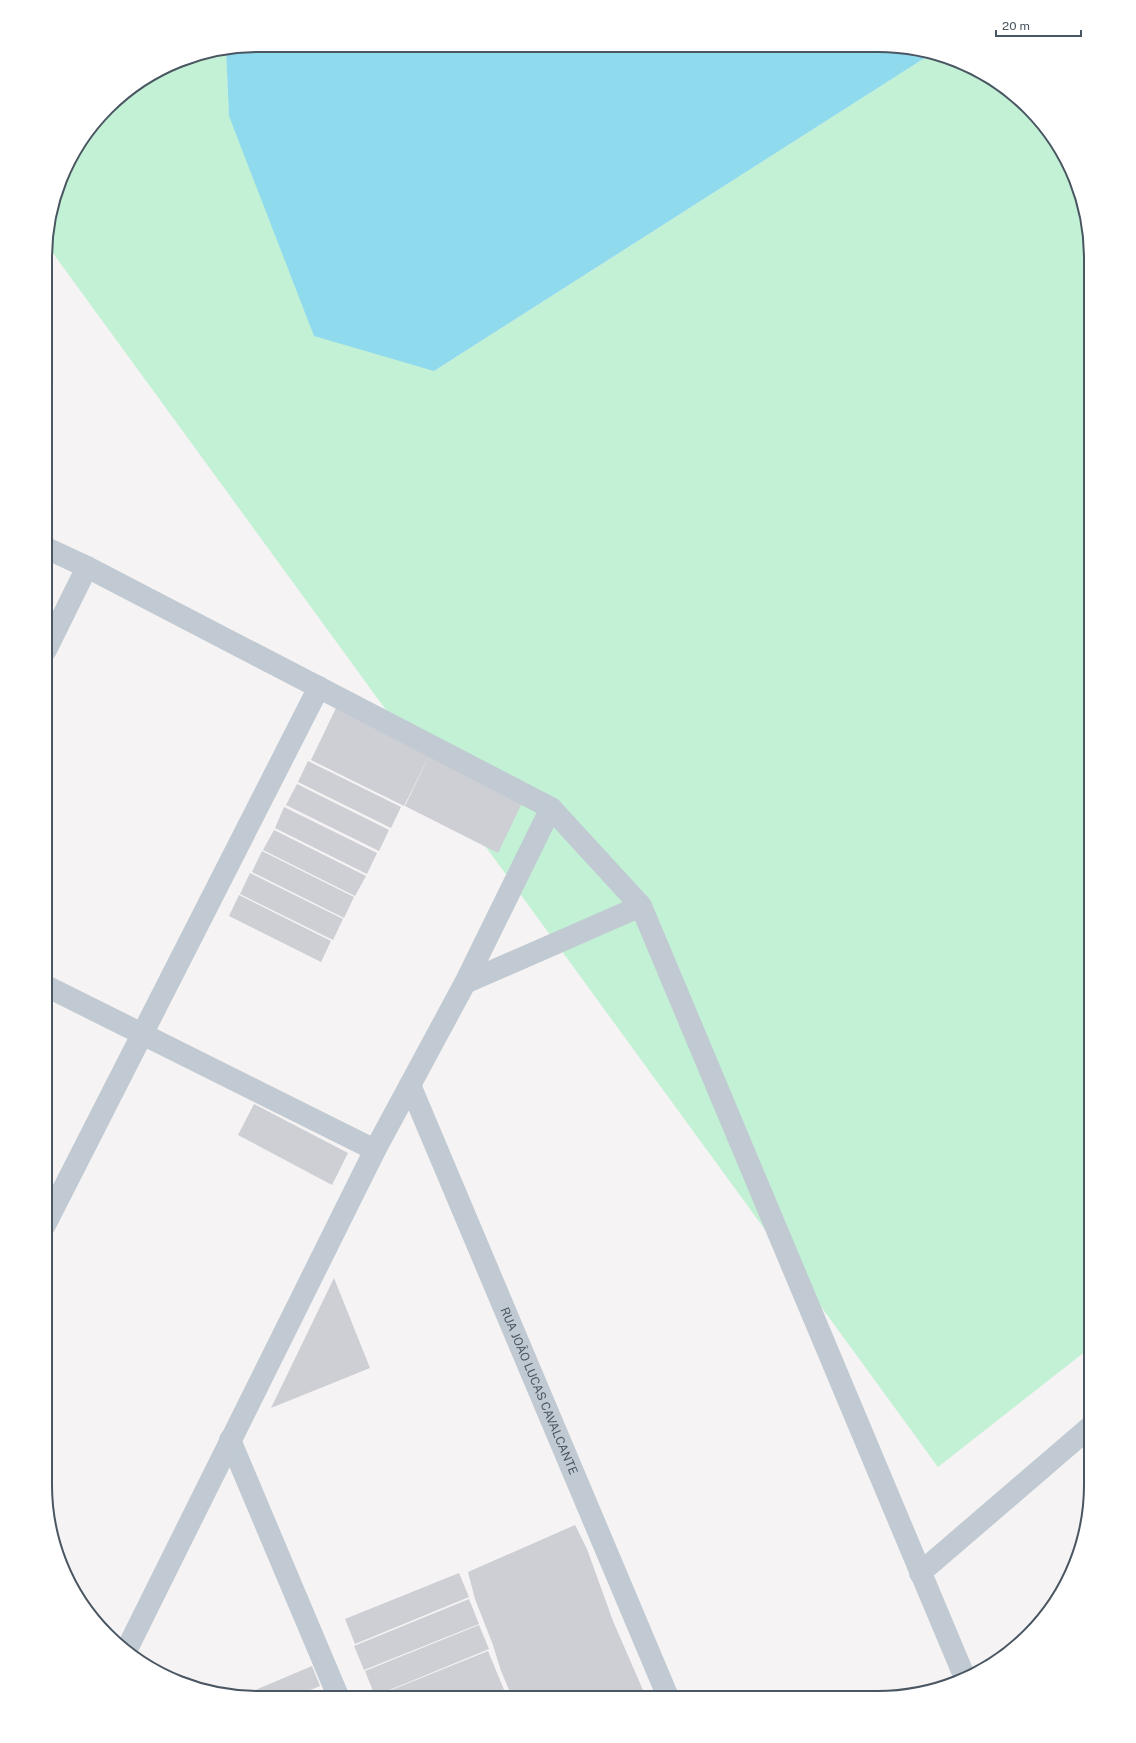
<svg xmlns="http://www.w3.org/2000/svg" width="1136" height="1743" font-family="'Public Sans',sans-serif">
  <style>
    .green { fill: #c3f1d5 }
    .water { fill: #90daee }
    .building { fill: #cdcfd5 }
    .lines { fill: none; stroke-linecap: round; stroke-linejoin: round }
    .street { stroke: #c1cad2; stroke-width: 22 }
    .labels { text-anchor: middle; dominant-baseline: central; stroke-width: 3.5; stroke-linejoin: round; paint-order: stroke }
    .street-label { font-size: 12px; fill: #4a5661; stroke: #fff }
    .rim { fill: none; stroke: #4a5661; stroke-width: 2 }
  </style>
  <rect width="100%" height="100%" fill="#f5f3f3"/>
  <polygon class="green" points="226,51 229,116 434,371 931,54 959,61 1007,89 1047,128 1075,177 1091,258 1091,1347 938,1467 47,245 47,231 67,164 118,98 177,61"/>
  <polygon class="water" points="258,45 906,47 931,54 434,371 314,336 229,116 226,51"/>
  <g class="building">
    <polygon points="336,708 430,754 404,806 311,760"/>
    <polygon points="430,754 523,801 498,853 405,806"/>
    <polygon points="308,761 401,807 391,828 298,782"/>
    <polygon points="297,784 389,830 379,851 286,805"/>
    <polygon points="284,807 377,853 367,874 275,828"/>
    <polygon points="274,830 366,876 355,896 263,850"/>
    <polygon points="262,851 354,897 344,918 252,872"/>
    <polygon points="250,873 343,919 333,940 240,894"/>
    <polygon points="239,895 331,941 321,962 229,916"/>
    <polygon points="254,1104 348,1153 332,1185 238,1135"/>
    <polygon points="334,1278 370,1368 271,1408"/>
    <polygon points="575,1525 587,1549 613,1621 646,1697 512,1697 501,1671 493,1645 475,1599 468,1572"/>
    <polygon points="459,1573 469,1597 355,1644 345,1619"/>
    <polygon points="469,1599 479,1624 364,1670 354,1646"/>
    <polygon points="479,1625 489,1649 375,1696 365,1671"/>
    <polygon points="488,1651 507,1697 447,1697 455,1693 445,1697 374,1697"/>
    <polygon points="312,1666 320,1686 296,1696 241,1696"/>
  </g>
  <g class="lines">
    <g class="street">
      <polyline points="46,548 87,567 551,808 641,906 965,1678"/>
      <polyline points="46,650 87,567"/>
      <polyline points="465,983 641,906"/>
      <polyline points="46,986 375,1150"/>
      <path id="s1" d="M410 1085 668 1697"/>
      <polyline points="45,1225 319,687"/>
      <polyline points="230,1440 338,1696"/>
      <polyline points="920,1573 1091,1426"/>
      <polyline points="126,1651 375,1150 465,983 551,808"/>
    </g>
  </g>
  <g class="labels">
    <g class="street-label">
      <text stroke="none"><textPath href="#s1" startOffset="332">RUA JOÃO LUCAS CAVALCANTE</textPath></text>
    </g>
  </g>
  <path d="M0 0H1136V1743H0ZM258 52H878A206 206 0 0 1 1084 258V1485A206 206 0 0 1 878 1691H258A206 206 0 0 1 52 1485V258A206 206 0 0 1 258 52Z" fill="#fff" fill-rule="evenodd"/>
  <path class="rim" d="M258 52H878A206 206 0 0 1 1084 258V1485A206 206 0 0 1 878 1691H258A206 206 0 0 1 52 1485V258A206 206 0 0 1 258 52Z"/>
  <path d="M996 30v6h85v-6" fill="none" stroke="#4a5661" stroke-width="2"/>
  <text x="1002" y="30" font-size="12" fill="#4a5661" stroke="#ffffff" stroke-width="3" paint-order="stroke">20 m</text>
</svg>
